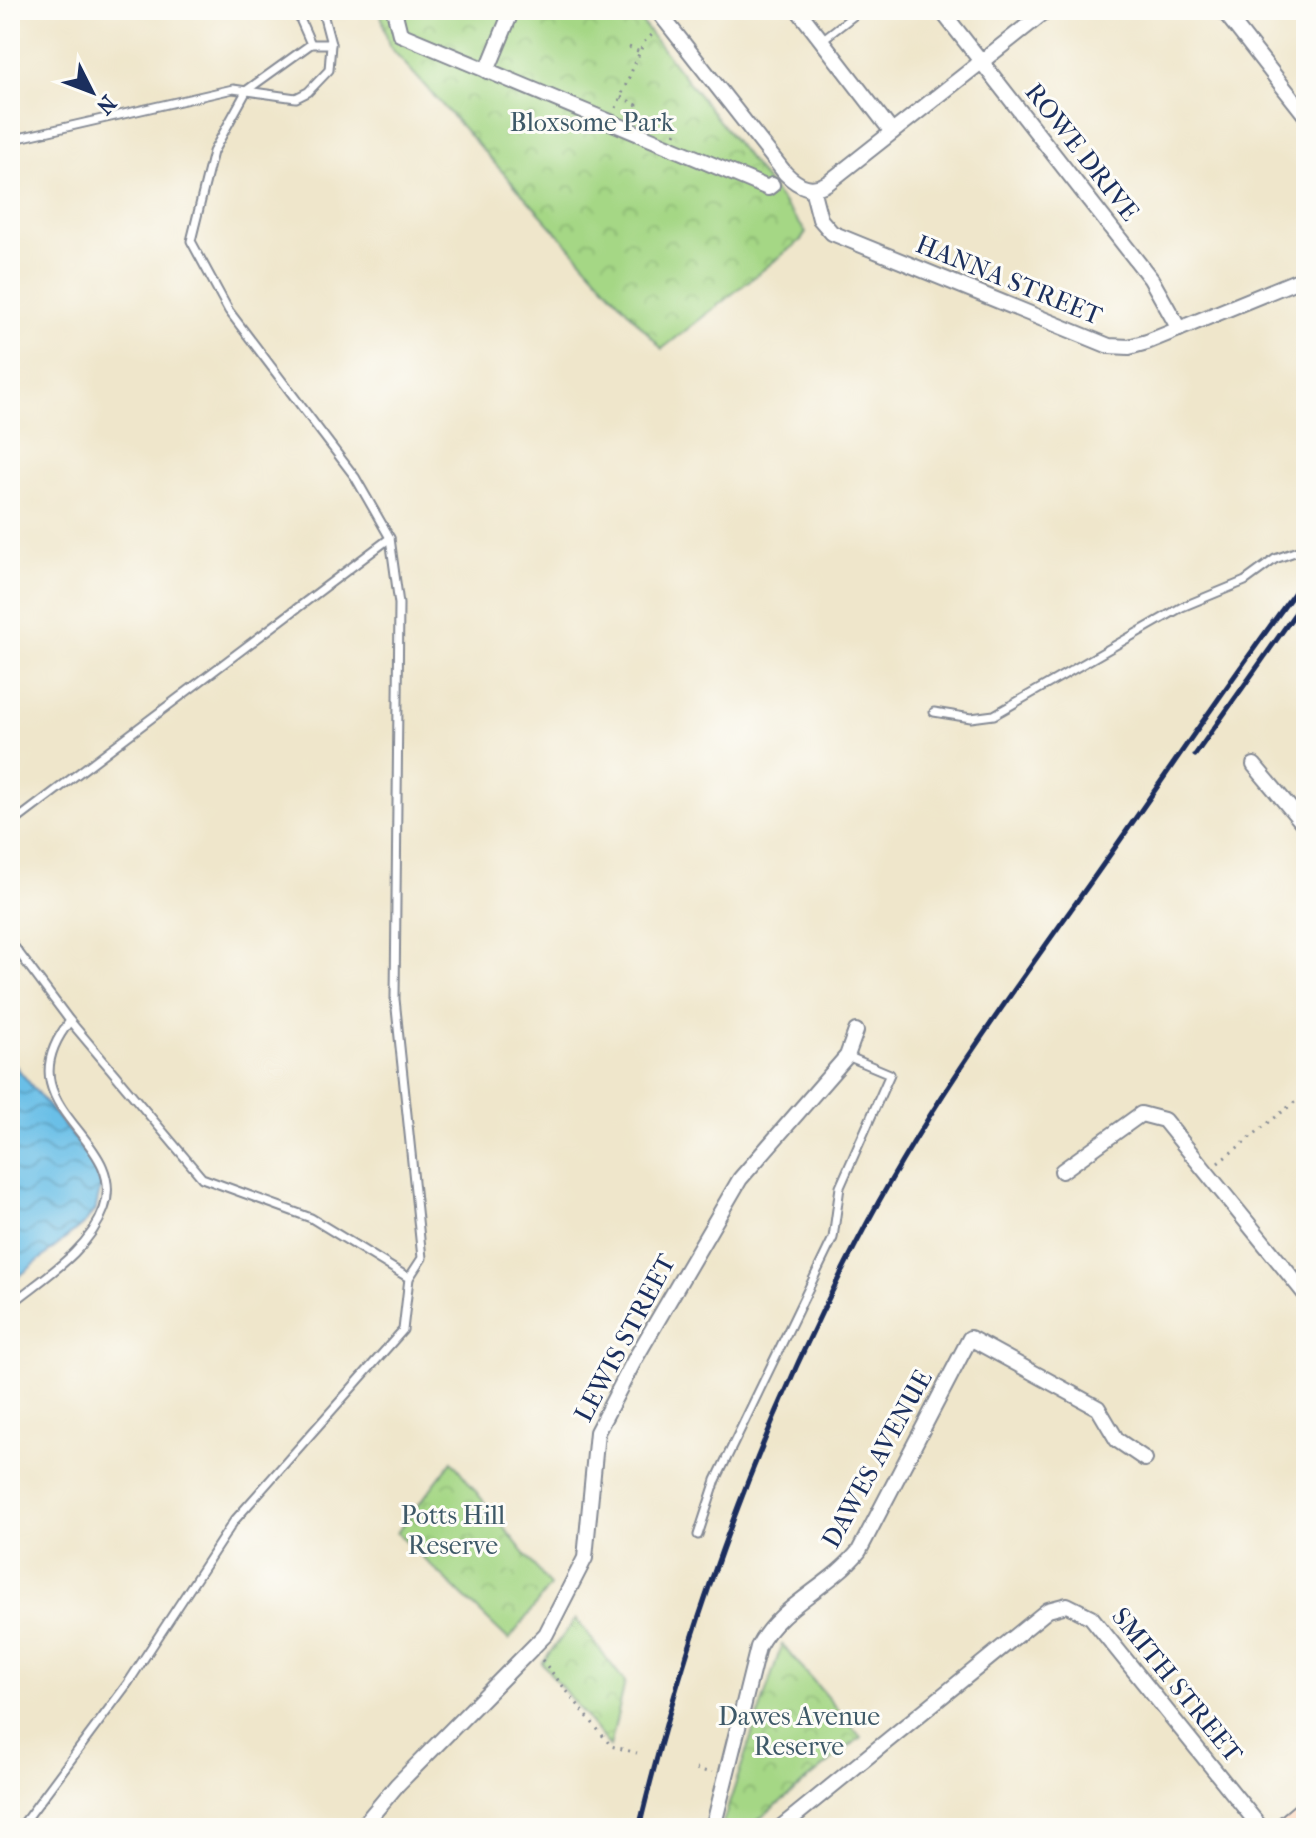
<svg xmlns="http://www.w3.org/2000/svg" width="1316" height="1838" font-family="'IM FELL French Canon',serif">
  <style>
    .park { fill: url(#park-crowns); stroke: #608372; stroke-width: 2 }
    .water { fill: url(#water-waves); stroke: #4377a2; stroke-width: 2 }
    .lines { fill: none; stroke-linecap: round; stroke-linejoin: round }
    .lane-casing { stroke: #858a94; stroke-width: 11 }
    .street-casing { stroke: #858a94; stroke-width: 18 }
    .secondary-casing { stroke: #858a94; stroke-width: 22 }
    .path { stroke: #858a94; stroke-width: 3; stroke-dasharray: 2 6; stroke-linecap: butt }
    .lane { stroke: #fff; stroke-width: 7 }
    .street { stroke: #fff; stroke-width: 14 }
    .secondary { stroke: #fde4d1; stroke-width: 18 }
    .rail { stroke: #1b2f5e; stroke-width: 5 }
    .labels { text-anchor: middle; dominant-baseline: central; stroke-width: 6; stroke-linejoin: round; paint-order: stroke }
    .park-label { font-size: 26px; fill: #3e5968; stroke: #fdfcf7 }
    .street-label { font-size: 26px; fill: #1b2f5e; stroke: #fdfcf7 }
  </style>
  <defs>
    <pattern id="park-crowns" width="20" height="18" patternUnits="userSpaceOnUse" patternTransform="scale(2)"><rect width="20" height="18" fill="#a5d785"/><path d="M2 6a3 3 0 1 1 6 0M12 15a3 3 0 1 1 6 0" fill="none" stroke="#8db975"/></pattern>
    <pattern id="water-waves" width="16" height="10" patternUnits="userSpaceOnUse" patternTransform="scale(2)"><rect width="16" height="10" fill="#6bbfe7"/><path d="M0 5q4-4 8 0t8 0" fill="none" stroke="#579cbe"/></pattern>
  </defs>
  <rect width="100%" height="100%" fill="#fdfcf7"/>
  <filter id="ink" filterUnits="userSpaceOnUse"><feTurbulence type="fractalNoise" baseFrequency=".0125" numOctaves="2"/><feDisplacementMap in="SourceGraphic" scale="16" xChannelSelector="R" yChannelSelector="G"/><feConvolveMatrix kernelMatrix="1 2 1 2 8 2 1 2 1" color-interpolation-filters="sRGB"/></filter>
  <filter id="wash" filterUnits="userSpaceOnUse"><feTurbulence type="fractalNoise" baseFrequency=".006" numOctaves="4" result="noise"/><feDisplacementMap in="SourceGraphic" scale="32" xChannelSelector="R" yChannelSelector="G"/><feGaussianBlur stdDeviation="1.8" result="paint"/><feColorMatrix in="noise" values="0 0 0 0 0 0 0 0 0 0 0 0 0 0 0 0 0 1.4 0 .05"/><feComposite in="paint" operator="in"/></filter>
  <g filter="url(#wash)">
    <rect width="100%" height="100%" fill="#efe6cb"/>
    <g class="park">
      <polygon points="380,10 632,10 806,232 801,240 662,349 389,46"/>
      <polygon points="452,1461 550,1586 509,1640 397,1533"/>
      <polygon points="576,1619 625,1682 610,1747 542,1663"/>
      <polygon points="782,1644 861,1737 748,1828 721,1828"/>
    </g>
    <polygon class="water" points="10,1059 90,1158 101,1185 96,1208 86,1222 10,1284"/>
  </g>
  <g filter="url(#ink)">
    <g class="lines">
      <g class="lane-casing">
        <g id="lane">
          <polyline points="296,10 311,44"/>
          <polyline points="822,40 861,10"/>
          <polyline points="331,44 311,44 247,90 213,152 191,241 229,311 355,477 390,538 399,604 395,999 422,1258 409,1278"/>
          <polyline points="10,140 233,89 296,98 308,92 329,70 331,44 322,10"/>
          <polyline points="934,712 971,718 994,715 1182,607 1245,581 1275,559 1306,548"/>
          <polyline points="10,825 390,538"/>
          <polyline points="10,941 70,1021 202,1178 311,1218 409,1278 403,1330 234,1521 128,1683 20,1828"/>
          <path d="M10 1305C43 1278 89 1251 104 1209 130 1136 0 1109 70 1021"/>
          <polyline points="698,1535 716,1480 833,1238 840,1187 890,1074 847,1056"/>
        </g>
      </g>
      <g class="street-casing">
        <g id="street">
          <polyline points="394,10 400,34 768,188 772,185"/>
          <path d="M657 10 785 173C799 187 812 193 829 182L1047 10"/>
          <polyline points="798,10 892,132"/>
          <polyline points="941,10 1151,279 1179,329"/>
          <polyline points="1223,10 1306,116"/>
          <polyline points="487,71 512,10"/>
          <polyline points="812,188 820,219 832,233 1109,346 1129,347 1147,342 1306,277"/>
          <polyline points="1254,765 1306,827"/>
          <polyline points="1062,1171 1141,1114 1164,1120 1306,1295"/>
          <polyline points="361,1828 397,1785 546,1634 585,1558 597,1432 635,1359 740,1179 847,1056 856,1031"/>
          <path d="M713 1828 758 1647C779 1606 830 1587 859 1551L970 1338 1098 1408 1117 1440 1145 1459"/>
          <polyline points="780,1828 1048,1610 1067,1605 1091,1617 1261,1828"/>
        </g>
      </g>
      <g class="secondary-casing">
        <polyline id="secondary" points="1282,1828 1306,1808"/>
      </g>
      <g class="path">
        <polyline points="629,47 640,52"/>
        <polyline points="621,97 637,105 633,115"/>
        <polyline points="616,108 644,42 653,34"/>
        <polyline points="675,134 680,123"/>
        <polyline points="1218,1163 1306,1093"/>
        <polyline points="542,1660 611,1746 637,1753"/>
        <polyline points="696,1769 712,1773"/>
      </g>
      <use href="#lane" class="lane"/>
      <use href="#street" class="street"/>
      <use href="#secondary" class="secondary"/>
      <g class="rail">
        <polyline points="1195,755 1306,598"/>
        <path d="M639 1828C688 1624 759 1430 856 1244 923 1114 1010 995 1095 876 1165 777 1233 675 1306 577"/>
      </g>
    </g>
  </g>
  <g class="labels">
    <g class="park-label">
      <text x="592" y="122">Bloxsome Park</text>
      <text x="453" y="1515">Potts Hill<tspan x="453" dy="30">Reserve</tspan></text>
      <text x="799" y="1716">Dawes Avenue<tspan x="799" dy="30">Reserve</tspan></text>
    </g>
    <g class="street-label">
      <text transform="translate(1082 152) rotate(52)">ROWE DRIVE</text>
      <text transform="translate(1009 280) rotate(22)">HANNA STREET</text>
      <text transform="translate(625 1338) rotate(-62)">LEWIS STREET</text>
      <text transform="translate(877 1459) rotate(-61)">DAWES AVENUE</text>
      <text transform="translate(1177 1685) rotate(51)">SMITH STREET</text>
    </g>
  </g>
  <rect width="1316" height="1838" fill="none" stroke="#fdfcf7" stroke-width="40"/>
  <g transform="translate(92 92) rotate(132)" stroke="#fdfcf7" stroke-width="6" paint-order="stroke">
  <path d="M0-6L14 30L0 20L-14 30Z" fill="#1b2f5e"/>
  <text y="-12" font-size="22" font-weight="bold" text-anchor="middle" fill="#1b2f5e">N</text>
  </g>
</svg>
